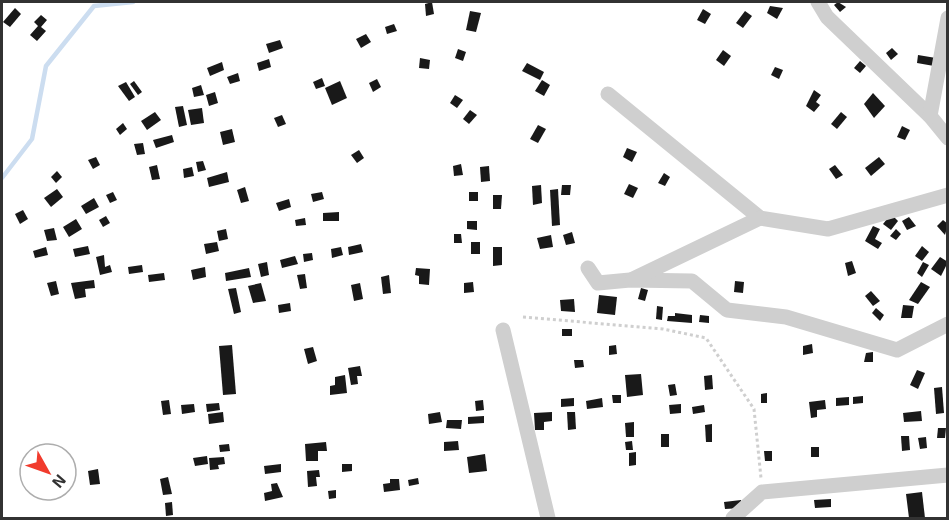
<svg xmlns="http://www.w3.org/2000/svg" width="949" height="520" font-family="'Exo 2',sans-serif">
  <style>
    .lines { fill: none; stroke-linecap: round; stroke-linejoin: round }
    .stream { stroke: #ccddf0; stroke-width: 4.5 }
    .building { fill: #191919 }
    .path { stroke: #cfcfcf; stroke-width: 3; stroke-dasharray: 3 3; stroke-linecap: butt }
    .minor { stroke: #cfcfcf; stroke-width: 15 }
  </style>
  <rect width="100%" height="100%" fill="#fff"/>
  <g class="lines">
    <polyline class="stream" points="2,178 32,139 46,66 94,6 133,2"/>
  </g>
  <g class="building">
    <polygon points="432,2 434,14 426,16 425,4"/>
    <polygon points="838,2 846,7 840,12 834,5"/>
    <polygon points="770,6 783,8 777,19 767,13"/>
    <polygon points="15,8 21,14 10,27 3,22"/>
    <polygon points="703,9 711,14 705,24 697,20"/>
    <polygon points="470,11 481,13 476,32 466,30"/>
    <polygon points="745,11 752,16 743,28 736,23"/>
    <polygon points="41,15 47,20 41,27 46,31 37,41 30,35 38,26 34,22"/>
    <polygon points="394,24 397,31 387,34 385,27"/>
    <polygon points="366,34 371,42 361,48 356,39"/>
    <polygon points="280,40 283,48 269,53 266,44"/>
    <polygon points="892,48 898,54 891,60 886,53"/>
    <polygon points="458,49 466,52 463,61 455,58"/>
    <polygon points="723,50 731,56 724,66 716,60"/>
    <polygon points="918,55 936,58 934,66 917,63"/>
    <polygon points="420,58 430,60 429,69 419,68"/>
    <polygon points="269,59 271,67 259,71 257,63"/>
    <polygon points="860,61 866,66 860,73 854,68"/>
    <polygon points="222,62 224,70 210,76 207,68"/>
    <polygon points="527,63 544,72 540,80 522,71"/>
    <polygon points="775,67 783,70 779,79 771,75"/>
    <polygon points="238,73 240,81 230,84 227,77"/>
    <polygon points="322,78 325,86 316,89 313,82"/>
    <polygon points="377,79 381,87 373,92 369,83"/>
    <polygon points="542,80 550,85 544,96 535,91"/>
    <polygon points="134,81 142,92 138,95 130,84"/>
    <polygon points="340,81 347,98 332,105 325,88"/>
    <polygon points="126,82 135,97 129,101 118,86"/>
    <polygon points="201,85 204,95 194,97 192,88"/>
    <polygon points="814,90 821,95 816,102 820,105 814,112 806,106"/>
    <polygon points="215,92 218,103 209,106 206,95"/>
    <polygon points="873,93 885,106 874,118 864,104"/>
    <polygon points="455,95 463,100 457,108 450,103"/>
    <polygon points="183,106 187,125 179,127 175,107"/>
    <polygon points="202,108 204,123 191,125 188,110"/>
    <polygon points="470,110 477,115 469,124 463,119"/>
    <polygon points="155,112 161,120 147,130 141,121"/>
    <polygon points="841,112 847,117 837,129 831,124"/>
    <polygon points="282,115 286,124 278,127 274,118"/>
    <polygon points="123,123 127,129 120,135 116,129"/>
    <polygon points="538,125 546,129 538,143 530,139"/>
    <polygon points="902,126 910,130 905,140 897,137"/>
    <polygon points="232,129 235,142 223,145 220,132"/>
    <polygon points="172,135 174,142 156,148 153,140"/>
    <polygon points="143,143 145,154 137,155 134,144"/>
    <polygon points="627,148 637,152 632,162 623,157"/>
    <polygon points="359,150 364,158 357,163 351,155"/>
    <polygon points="96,157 100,165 93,169 88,160"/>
    <polygon points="879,157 885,164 871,176 865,168"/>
    <polygon points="203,161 206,170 198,172 196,162"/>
    <polygon points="461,164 463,175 454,176 453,166"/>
    <polygon points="157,165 160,179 152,180 149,167"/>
    <polygon points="835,165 843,175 836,179 829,169"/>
    <polygon points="489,166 490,181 481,182 480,167"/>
    <polygon points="192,167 194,176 184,178 183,169"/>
    <polygon points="57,171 62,177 56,183 51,177"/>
    <polygon points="227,172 229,182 209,187 207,178"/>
    <polygon points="664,173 670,177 665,186 658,183"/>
    <polygon points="629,184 638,188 633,198 624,194"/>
    <polygon points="541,185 542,203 533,205 532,186"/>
    <polygon points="562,185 571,185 570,195 561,195"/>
    <polygon points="245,187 249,201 241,203 237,190"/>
    <polygon points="57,189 63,197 51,207 44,198"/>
    <polygon points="558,189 560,225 552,226 550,190"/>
    <polygon points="113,192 117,200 110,203 106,195"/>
    <polygon points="322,192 324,199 313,202 311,194"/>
    <rect x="469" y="192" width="9" height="9"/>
    <polygon points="493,195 502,195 501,209 493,209"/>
    <polygon points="94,198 99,207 86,214 81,206"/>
    <polygon points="289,199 291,207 279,211 276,203"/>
    <polygon points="23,210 28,219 20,224 15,214"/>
    <polygon points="339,212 339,221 323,221 323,213"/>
    <polygon points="891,214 898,221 891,230 883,224"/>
    <polygon points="106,216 110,223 103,227 99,220"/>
    <polygon points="909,217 916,226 907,230 902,221"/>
    <polygon points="305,218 306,225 296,226 295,220"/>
    <polygon points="76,219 82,229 69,237 63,227"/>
    <polygon points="943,220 948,224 945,235 937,226"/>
    <polygon points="467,221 477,221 477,230 467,229"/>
    <polygon points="873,226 880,229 875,239 882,243 878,249 865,241"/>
    <polygon points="54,228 57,240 47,241 44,230"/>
    <polygon points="226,229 228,239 219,241 217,231"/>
    <polygon points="896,229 901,234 896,240 890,236"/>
    <polygon points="572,232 575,243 566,245 563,235"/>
    <polygon points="454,234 461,234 462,243 454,243"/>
    <polygon points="551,235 553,247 540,249 537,238"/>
    <polygon points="217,242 219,251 206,254 204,244"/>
    <rect x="471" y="242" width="9" height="12"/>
    <polygon points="361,244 363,252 349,255 348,247"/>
    <polygon points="88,246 90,254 75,257 73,249"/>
    <polygon points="922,246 929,252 922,261 915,256"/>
    <polygon points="46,247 48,255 35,258 33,251"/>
    <polygon points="341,247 343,255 332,258 331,249"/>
    <polygon points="493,247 502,247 502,265 493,266"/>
    <polygon points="312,253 313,260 304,262 303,254"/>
    <polygon points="104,255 105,267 110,265 112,272 100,275 96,257"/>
    <polygon points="295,256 298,264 282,268 280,260"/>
    <polygon points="940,257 948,262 941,276 931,269"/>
    <polygon points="852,261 856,273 848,276 845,263"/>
    <polygon points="267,262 269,275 261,277 258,264"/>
    <polygon points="923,262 929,265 922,277 917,273"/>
    <polygon points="142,265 143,272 129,274 128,267"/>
    <polygon points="205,267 206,277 193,280 191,270"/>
    <polygon points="249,268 251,277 226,281 225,273"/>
    <polygon points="416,268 430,269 429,285 419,284 419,276 415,275"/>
    <polygon points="164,273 165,280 149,282 148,275"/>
    <polygon points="305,274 307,288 300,289 297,275"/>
    <polygon points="389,275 391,293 383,294 381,277"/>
    <polygon points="94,280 95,288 85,289 86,297 75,299 71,283"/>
    <polygon points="56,281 59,294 51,296 47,283"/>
    <polygon points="735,281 744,282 743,293 734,292"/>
    <polygon points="473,282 474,292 464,293 464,283"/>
    <polygon points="921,282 930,287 918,304 909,300"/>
    <polygon points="261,283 266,301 253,303 248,286"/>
    <polygon points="360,283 363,299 354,301 351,285"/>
    <polygon points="236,288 241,312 234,314 228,289"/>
    <polygon points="641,288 648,290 645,301 638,299"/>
    <polygon points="871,291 880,301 873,306 865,296"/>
    <polygon points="599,295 617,297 615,315 597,313"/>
    <polygon points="574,299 575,312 561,311 560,300"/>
    <polygon points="290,303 291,311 279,313 278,305"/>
    <polygon points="903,305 914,306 912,318 901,318"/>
    <polygon points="657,306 663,307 662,320 656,319"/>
    <polygon points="876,308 884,315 880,321 872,313"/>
    <polygon points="675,313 692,315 692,323 667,321 668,316 675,316"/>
    <polygon points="700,315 709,316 709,323 699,322"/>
    <rect x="562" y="329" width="10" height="7"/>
    <polygon points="812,344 813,353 803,355 803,346"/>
    <polygon points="232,345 236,394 223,395 219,346"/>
    <polygon points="616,345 617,354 609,355 609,346"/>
    <polygon points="313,347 317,361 308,364 304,349"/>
    <polygon points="873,352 873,362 864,362 866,353"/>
    <polygon points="574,360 583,360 584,367 575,368"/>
    <polygon points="360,366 362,376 357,376 358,384 351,385 348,368"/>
    <polygon points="917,370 925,373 918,389 910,385"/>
    <polygon points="641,374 643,395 627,397 625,375"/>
    <polygon points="345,375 347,393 330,395 330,386 335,385 335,377"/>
    <polygon points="712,375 713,389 705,390 704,376"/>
    <polygon points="675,384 677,395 670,396 668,385"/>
    <polygon points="942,387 944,413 936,414 934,388"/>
    <polygon points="767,393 767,403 761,403 761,394"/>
    <polygon points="612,395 621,395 621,403 613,403"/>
    <polygon points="863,396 863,403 853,404 853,397"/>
    <polygon points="849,397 849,405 836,406 836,398"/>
    <polygon points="574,398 574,406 561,407 561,399"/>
    <polygon points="602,398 603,407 587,409 586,401"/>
    <polygon points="169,400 171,414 163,415 161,401"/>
    <polygon points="483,400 484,410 476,411 475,401"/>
    <polygon points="825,400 826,409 817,410 817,417 811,418 809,402"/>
    <polygon points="219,403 220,410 207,412 206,404"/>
    <polygon points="194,404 195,412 182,414 181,405"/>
    <polygon points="681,404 681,413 670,414 669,405"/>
    <polygon points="704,405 705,412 693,414 692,407"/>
    <polygon points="921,411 922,421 904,422 903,413"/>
    <polygon points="223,412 224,422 209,424 208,414"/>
    <polygon points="440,412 442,422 429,424 428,414"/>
    <polygon points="552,412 552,421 544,422 544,430 535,430 534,413"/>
    <polygon points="567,412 575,412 576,429 568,430"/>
    <polygon points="484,416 484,423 468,424 468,417"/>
    <polygon points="447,420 462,420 461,429 446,428"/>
    <polygon points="634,422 634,437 626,437 625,423"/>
    <polygon points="712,424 712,442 706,442 705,425"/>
    <polygon points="938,428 946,428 945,438 937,438"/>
    <rect x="661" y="434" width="8" height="13"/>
    <polygon points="901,436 909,436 910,450 902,451"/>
    <polygon points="926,437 927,448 920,449 918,438"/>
    <polygon points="458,441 459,450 444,451 444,442"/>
    <polygon points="632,441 633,450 626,450 625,442"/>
    <polygon points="326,442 327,451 318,451 318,461 306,461 305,444"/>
    <polygon points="229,444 230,451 220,452 219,445"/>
    <rect x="811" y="447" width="8" height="10"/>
    <polygon points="764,451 772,451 772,461 765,461"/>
    <polygon points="636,452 636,465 629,466 629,453"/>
    <polygon points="485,454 487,471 469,473 467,457"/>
    <polygon points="207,456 208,464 195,466 193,458"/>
    <polygon points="224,457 225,464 218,465 219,469 210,470 209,458"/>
    <polygon points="281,464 281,472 265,474 264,466"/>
    <polygon points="342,464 352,464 352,471 342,472"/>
    <polygon points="98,469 100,484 90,485 88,471"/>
    <polygon points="319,470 320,477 316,477 317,486 308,487 307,471"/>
    <polygon points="168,477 172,494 163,495 160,479"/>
    <polygon points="418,478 419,484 409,486 408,480"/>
    <polygon points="390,479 399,479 400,490 384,492 383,484 390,483"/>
    <polygon points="277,483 283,497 265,501 264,493 272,491 271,484"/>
    <polygon points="336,490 336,498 329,499 328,491"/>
    <polygon points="922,492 925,518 909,518 906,494"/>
    <polygon points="831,499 831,507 815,508 814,500"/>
    <polygon points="741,500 742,508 725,509 724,502"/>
    <polygon points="172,502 173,515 166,516 165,503"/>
  </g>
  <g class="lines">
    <polyline class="path" points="523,317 663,329 706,338 754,409 761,478"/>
    <g class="minor">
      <polyline points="818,2 827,17 930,116 948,138"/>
      <polyline points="608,94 760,218 828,229 948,195"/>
      <polyline points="930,116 948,18"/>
      <polyline points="588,268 598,283 630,280 692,281 727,310 786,317 897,350 948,324"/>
      <polyline points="633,279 760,218"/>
      <polyline points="503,330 548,518"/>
      <polyline points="733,518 762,492 948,475"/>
    </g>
  </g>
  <rect width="949" height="520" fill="none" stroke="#323232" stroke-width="6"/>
  <g transform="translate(48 472) rotate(130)"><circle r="28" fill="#ffffff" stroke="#adadad" stroke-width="1.5"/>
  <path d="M0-4.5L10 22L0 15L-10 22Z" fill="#f13b2d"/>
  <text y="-9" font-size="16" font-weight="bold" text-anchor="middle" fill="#323232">N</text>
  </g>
</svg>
